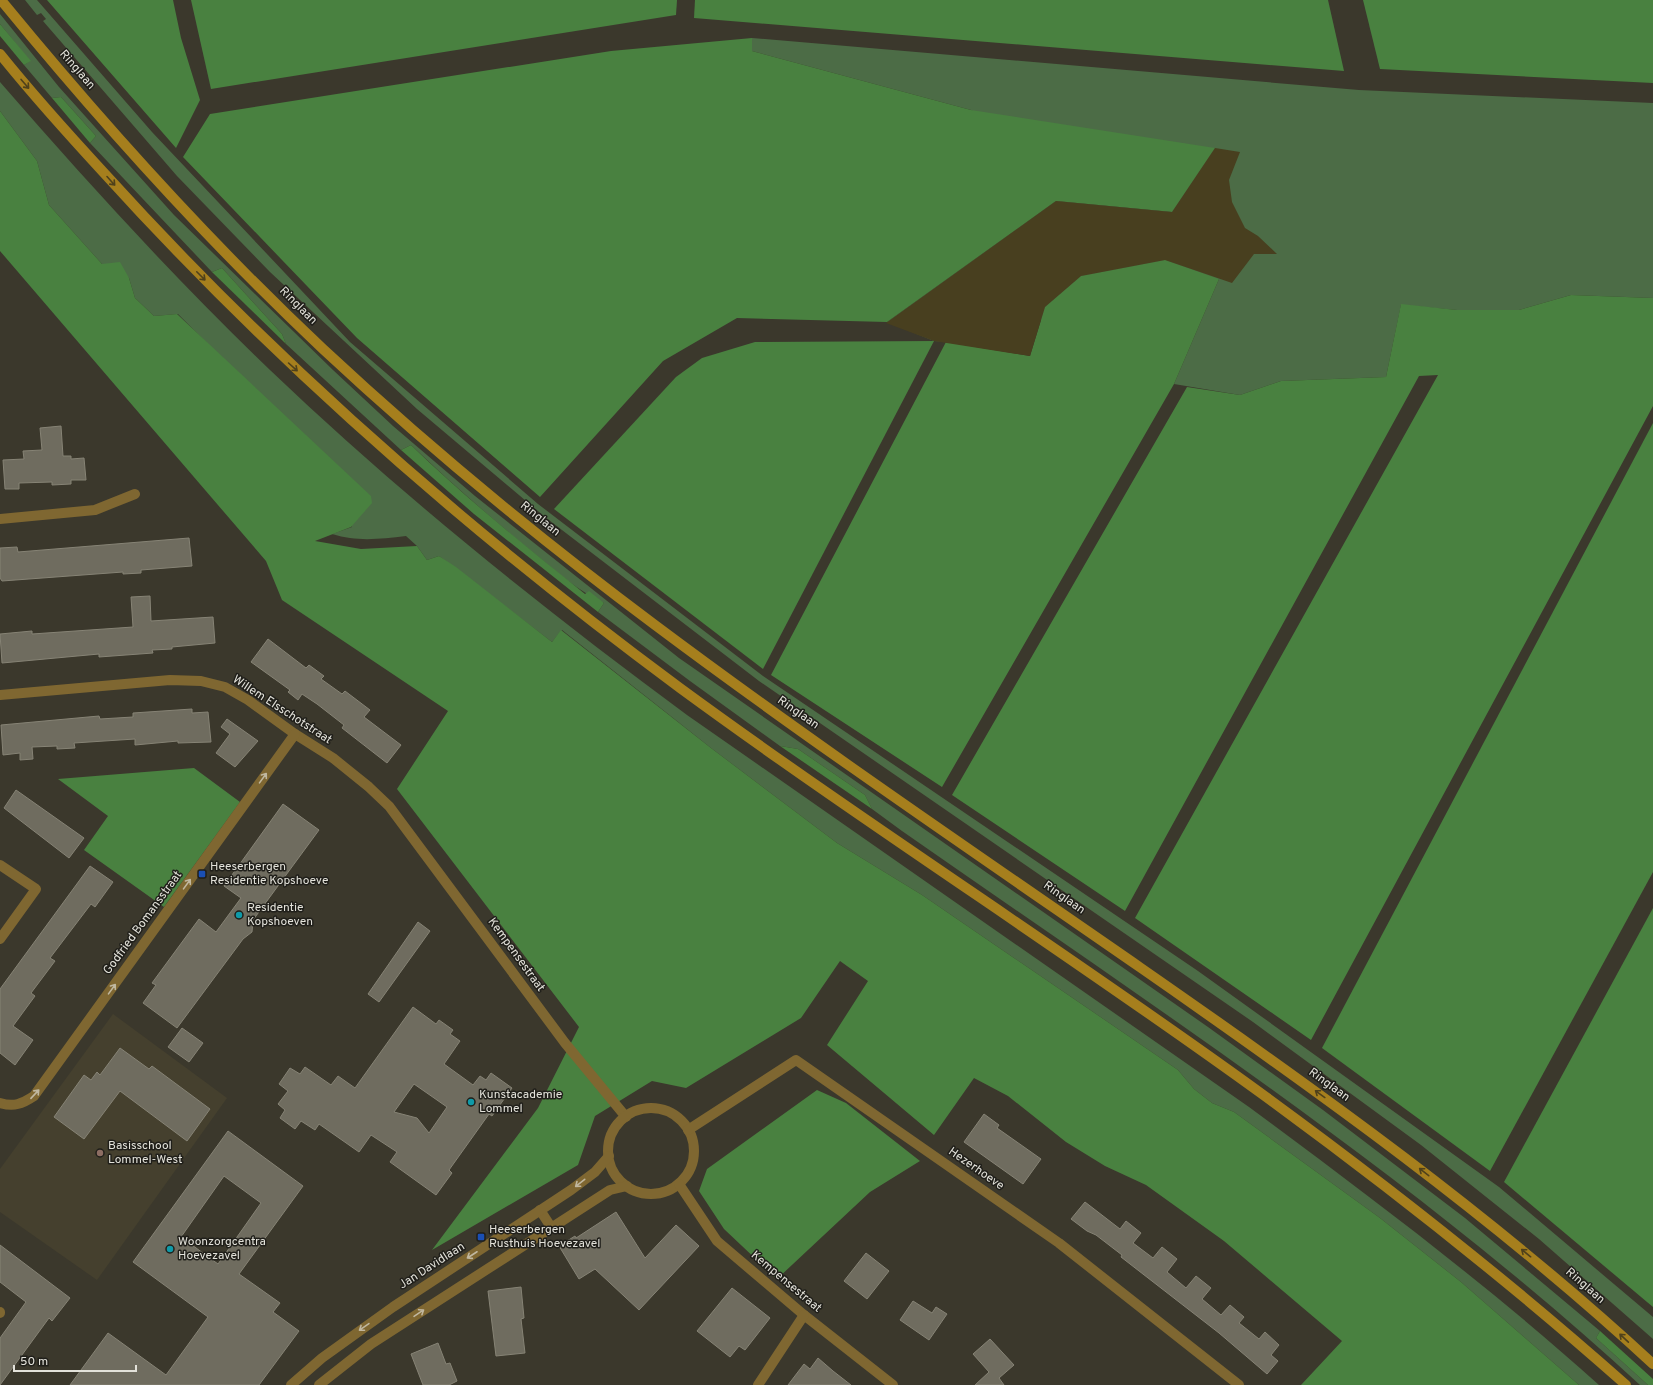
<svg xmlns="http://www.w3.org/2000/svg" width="1653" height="1385" font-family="Overpass,sans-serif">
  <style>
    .built { fill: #45402e }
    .green { fill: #4c6c46 }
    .forest { fill: #498140 }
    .sand { fill: #483f1f }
    .building { fill: #6f6c5f; stroke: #868375; fill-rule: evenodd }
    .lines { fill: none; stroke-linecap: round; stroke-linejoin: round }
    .minor { stroke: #7f6731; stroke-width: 10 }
    .secondary { stroke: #a67f1d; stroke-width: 10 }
    .oneway { stroke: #4f411b }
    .oneway2 { stroke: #c0b79f }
    .transit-dot { fill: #1a4fb4; stroke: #201f1a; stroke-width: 1.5 }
    .culture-dot { fill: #0f9aa8; stroke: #201f1a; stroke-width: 1.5 }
    .education-dot { fill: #8d6e63; stroke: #201f1a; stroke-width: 1.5 }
    .labels { text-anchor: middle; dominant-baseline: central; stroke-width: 3; stroke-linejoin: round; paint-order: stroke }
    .street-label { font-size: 12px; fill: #e3e2da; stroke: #201f1a }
    .poi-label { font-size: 12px; fill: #e3e2da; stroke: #201f1a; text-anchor: start }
  </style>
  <rect width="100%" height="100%" fill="#3b382c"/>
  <polygon class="built" points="113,1014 227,1098 97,1280 0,1212 0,1169"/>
  <g class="green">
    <polygon points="25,0 37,0 152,132 350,342 538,504 763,676 1198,971 1499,1187 1653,1317 1653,1339 1539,1239 1421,1145 1253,1022 759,681 545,517 417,409 270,272 177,176 43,21 46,19 41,13 37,15"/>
    <path d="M0 14 59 87 174 215 333 370 393 426 475 496 679 658 1208 1027 1323 1110 1465 1218 1600 1331 1596 1338 1648 1385H1640C1413 1176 1154 1007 902 831L872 809 865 795 798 749 780 746 690 681 598 612 604 603C578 591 557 572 535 554 492 519 451 483 411 445L401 450 286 344 282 334 222 268 212 272 90 143 96 136 61 97 52 98 24 65 30 61 0 24Z"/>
    <polygon points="752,38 1359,90 1653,103 1653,298 1571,295 1519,310 1457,310 1401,305 1386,377 1281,381 1240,395 1174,384 1219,279 946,342 934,341 887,322 1056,201 1172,212 971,110 752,51"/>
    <path d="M0 82C86 181 175 279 270 370 401 495 542 608 687 715L1249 1107C1369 1196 1488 1285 1599 1385H1579L1461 1282 1380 1218 1234 1112 1212 1103 1194 1089 1178 1070 922 895 837 843 711 748 562 630 552 642 439 556 427 560 417 546 406 536C379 539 358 542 332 534L352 527 208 344 178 314 154 316 135 298 129 278 102 264 49 205 37 161 0 111Z"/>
  </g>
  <g class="forest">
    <polygon points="47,0 173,0 181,38 200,100 176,148"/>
    <polygon points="191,0 677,0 676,15 211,89"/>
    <polygon points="695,0 1328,0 1344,71 694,18"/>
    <polygon points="1363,0 1653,0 1653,83 1380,69"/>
    <polygon points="0,24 31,61 24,65 0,36"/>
    <polygon points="752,38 752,51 971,110 1215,148 1172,212 1056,201 887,322 737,318 663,361 540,497 357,338 183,157 210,114 611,51"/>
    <polygon points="61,97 96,136 90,143 52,98"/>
    <polygon points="0,111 37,161 49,205 102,264 120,262 129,278 135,298 154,316 177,314 371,496 372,503 351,527 315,541 361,549 417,546 427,560 439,556 456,567 552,642 561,630 711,748 837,843 922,895 1178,1070 1194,1089 1212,1103 1234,1112 1380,1218 1461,1282 1579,1385 1301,1385 1342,1341 1224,1241 1146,1185 1105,1166 1066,1142 1008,1096 974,1078 934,1135 827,1045 868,981 840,961 801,1018 686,1088 652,1081 595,1116 578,1165 432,1250 538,1108 579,1027 397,789 448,711 282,600 266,561 0,251"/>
    <polygon points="1165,260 1219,279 1174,384 942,787 771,675 946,342 1030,356 1045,307 1081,276"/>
    <polygon points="222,268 282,334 286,344 212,272"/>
    <polygon points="1571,295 1653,298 1653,406 1311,1040 1135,918 1438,375 1419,376 1125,911 952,795 1187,387 1240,395 1281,381 1386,377 1401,304 1457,310 1519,310"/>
    <polygon points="934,341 763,669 554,509 676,377 702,358 755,342"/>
    <polygon points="1653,423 1653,872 1490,1171 1322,1048"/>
    <path d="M411 445C466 498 525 546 585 594L589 591 604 603 598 612 474 514 401 450Z"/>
    <polygon points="780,746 798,749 865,795 872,809"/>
    <polygon points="194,768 240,802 164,907 84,850 108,816 58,779"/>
    <polygon points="1653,908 1653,1307 1504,1182"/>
    <polygon points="817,1090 846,1103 920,1161 870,1192 777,1279 724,1229 699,1191 707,1169"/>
    <polygon points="1600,1331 1653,1379 1653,1385 1648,1385 1596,1338"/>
  </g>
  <polygon class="sand" points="1215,148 1240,152 1229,180 1232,202 1245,228 1258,236 1277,254 1254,254 1232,283 1165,260 1081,276 1045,307 1030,356 934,341 886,323 1056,201 1172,212"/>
  <g class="building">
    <polygon points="61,426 63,456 71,456 71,459 84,458 86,480 71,480 71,484 52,485 52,482 19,483 19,489 5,489 3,460 24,459 23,451 42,450 40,428"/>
    <polygon points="189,538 192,566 141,570 141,573 123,574 123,572 2,581 0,578 0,548 17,547 18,552"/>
    <polygon points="150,596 151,621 213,617 215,643 172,647 172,649 152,650 153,653 99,657 99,654 2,663 0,634 32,631 32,634 133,627 131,597"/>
    <polygon points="268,639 306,668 309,665 324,676 321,679 342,694 345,691 370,710 364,717 401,745 387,763 342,728 344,725 317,704 302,694 298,700 288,692 290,690 251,662"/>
    <polygon points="192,709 192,713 208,712 211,742 178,743 178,741 135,745 135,739 74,743 75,748 57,749 57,746 32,747 33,759 20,760 20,753 3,755 1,725 99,716 100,719 133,717 133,713"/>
    <polygon points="227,719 258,741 235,767 216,753 230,734 221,727"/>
    <polygon points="16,790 84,838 69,858 4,808"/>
    <polygon points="283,804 319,830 253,920 252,932 243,939 177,1028 143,1003 156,985 152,983 199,919 216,932 241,898 224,886"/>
    <polygon points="90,866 113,882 95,907 91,904 50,958 55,961 31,993 35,996 13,1026 33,1040 15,1065 0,1053 0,989"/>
    <polygon points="418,922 430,931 379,1002 368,994"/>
    <path d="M413 1007 436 1024 439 1020 453 1030 450 1034 460 1041 444 1064 473 1085 480 1076 486 1080 491 1073 512 1088 492 1116 489 1114 449 1170 452 1173 436 1195 390 1162 397 1152 371 1135 359 1152 319 1124 315 1130 301 1121 295 1129 280 1118 285 1110 278 1104 288 1091 279 1084 290 1068 300 1074 305 1067 331 1085 338 1076 355 1088ZM414 1084 447 1107 429 1133 417 1118 394 1112Z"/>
    <polygon points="182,1028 203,1043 189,1062 168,1047"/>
    <polygon points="120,1048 149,1069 152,1066 210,1109 187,1141 120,1091 84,1139 54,1117 84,1075 91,1080 97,1072 100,1075"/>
    <polygon points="984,1114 999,1125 997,1128 1041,1159 1023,1184 964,1142"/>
    <path d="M228 1131 303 1186 239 1274 280 1303 273 1312 299 1331 259 1385H70L108 1333 166 1375 208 1317 133 1262ZM224 1176 261 1203 218 1264 181 1237Z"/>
    <polygon points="1085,1202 1120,1229 1126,1221 1141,1233 1133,1243 1153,1258 1162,1247 1177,1259 1167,1272 1186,1288 1196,1276 1211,1288 1202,1299 1221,1315 1230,1305 1244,1317 1239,1323 1259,1339 1265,1332 1279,1345 1271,1355 1278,1361 1267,1374 1219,1333 1121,1257 1122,1255 1096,1235 1087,1231 1071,1219"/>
    <polygon points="616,1212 645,1258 676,1225 699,1246 639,1310 595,1269 579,1279 559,1246 575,1236 576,1238"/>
    <polygon points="0,1245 70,1298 52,1321 49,1318 0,1385 0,1338 26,1302 0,1282"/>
    <polygon points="866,1253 889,1271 867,1299 844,1281"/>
    <polygon points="521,1287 524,1318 521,1319 525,1353 496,1356 488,1291"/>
    <polygon points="732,1288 770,1318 745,1350 739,1346 730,1357 697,1331"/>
    <polygon points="913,1301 932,1313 936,1307 947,1314 929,1340 900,1320"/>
    <polygon points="990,1339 1014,1365 999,1378 1004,1385 975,1385 989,1372 973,1354"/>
    <polygon points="438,1343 446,1364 450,1363 457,1381 449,1385 423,1385 411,1354"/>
    <polygon points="818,1358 833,1371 851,1385 788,1385 804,1364 810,1369"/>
  </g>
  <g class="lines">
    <g class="minor">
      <polyline points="0,519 95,510 135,494"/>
      <polyline points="0,695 170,680 201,681 225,687 248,700 295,734 333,758 369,787 389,806 565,1043 626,1117"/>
      <polyline points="0,939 36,889 0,865"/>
      <path d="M0 1103C14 1107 22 1104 34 1096L295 734"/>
      <circle cx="651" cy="1151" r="43"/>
      <polyline points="688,1130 796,1060 1059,1243 1239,1385"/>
      <polyline points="679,1184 717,1241 804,1315 893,1385"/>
      <polyline points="540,1210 551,1227"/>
      <polyline points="0,1312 0,1313"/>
      <polyline points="291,1385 322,1358 393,1307 571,1190 595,1172 609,1156"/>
      <polyline points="319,1385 371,1344 610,1190 627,1186"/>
      <polyline points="758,1385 804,1315"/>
    </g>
    <g class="secondary">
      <path d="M1 0C101 122 208 241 323 349 428 447 540 539 655 625 814 744 978 855 1141 968 1318 1091 1494 1217 1653 1364"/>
      <path d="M0 54C33 95 69 135 105 174 278 365 473 535 680 688 871 828 1071 955 1262 1094 1388 1186 1510 1282 1626 1385"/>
    </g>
  </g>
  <defs><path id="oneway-shaft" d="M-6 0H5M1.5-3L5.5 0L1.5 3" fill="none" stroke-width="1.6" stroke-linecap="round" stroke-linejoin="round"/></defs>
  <g class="oneway">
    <use href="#oneway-shaft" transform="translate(25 84) rotate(49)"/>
    <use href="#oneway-shaft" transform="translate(111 181) rotate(48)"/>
    <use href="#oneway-shaft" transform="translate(201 276) rotate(45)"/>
    <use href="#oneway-shaft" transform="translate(293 367) rotate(42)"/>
    <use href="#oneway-shaft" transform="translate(1320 1094) rotate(-144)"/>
    <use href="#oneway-shaft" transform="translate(1424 1172) rotate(-142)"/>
    <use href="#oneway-shaft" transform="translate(1526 1253) rotate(-141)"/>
    <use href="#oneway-shaft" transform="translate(1624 1338) rotate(-137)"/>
  </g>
  <g class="oneway2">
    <use href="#oneway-shaft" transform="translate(263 778) rotate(-54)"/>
    <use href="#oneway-shaft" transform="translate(187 884) rotate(-54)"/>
    <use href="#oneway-shaft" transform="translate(112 989) rotate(-54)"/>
    <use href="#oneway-shaft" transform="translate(35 1094) rotate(-47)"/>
    <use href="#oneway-shaft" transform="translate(580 1183) rotate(142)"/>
    <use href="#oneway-shaft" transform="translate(472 1255) rotate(147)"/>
    <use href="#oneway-shaft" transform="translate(419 1313) rotate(-34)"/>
    <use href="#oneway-shaft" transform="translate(364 1327) rotate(145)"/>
  </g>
  <g class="transit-dot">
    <rect x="198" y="870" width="8" height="8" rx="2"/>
    <rect x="477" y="1233" width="8" height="8" rx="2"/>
  </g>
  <g class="culture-dot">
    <circle cx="239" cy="915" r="4"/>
    <circle cx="471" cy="1102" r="4"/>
    <circle cx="170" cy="1249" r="4"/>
  </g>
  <circle class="education-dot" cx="100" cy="1153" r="4"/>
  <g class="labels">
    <g class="street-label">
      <text transform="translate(77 70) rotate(49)">Ringlaan</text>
      <text transform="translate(298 306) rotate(45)">Ringlaan</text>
      <text transform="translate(540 519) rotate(39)">Ringlaan</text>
      <text transform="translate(282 710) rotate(33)">Willem Elsschotstraat</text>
      <text transform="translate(798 713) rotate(35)">Ringlaan</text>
      <text transform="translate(1064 898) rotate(35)">Ringlaan</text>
      <text transform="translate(143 923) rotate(-54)">Godfried Bomansstraat</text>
      <text transform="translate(516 955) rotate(54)">Kempensestraat</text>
      <text transform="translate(1329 1085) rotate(36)">Ringlaan</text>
      <text transform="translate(976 1169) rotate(35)">Hezerhoeve</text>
      <text transform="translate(432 1266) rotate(-33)">Jan Davidlaan</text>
      <text transform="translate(786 1282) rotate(40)">Kempensestraat</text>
      <text transform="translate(1585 1286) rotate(41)">Ringlaan</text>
    </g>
    <g class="poi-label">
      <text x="210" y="867">Heeserbergen<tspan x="210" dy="14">Residentie Kopshoeve</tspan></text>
      <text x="247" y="908">Residentie<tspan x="247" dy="14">Kopshoeven</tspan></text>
      <text x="479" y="1095">Kunstacademie<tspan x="479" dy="14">Lommel</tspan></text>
      <text x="108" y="1146">Basisschool<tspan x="108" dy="14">Lommel-West</tspan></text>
      <text x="489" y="1230">Heeserbergen<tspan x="489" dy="14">Rusthuis Hoevezavel</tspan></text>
      <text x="178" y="1242">Woonzorgcentra<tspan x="178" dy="14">Hoevezavel</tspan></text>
    </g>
  </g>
  <path d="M14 1365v6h122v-6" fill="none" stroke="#e3e2da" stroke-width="2"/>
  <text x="20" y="1365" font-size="12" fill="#e3e2da" stroke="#201f1a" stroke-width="3" paint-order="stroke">50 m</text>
</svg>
